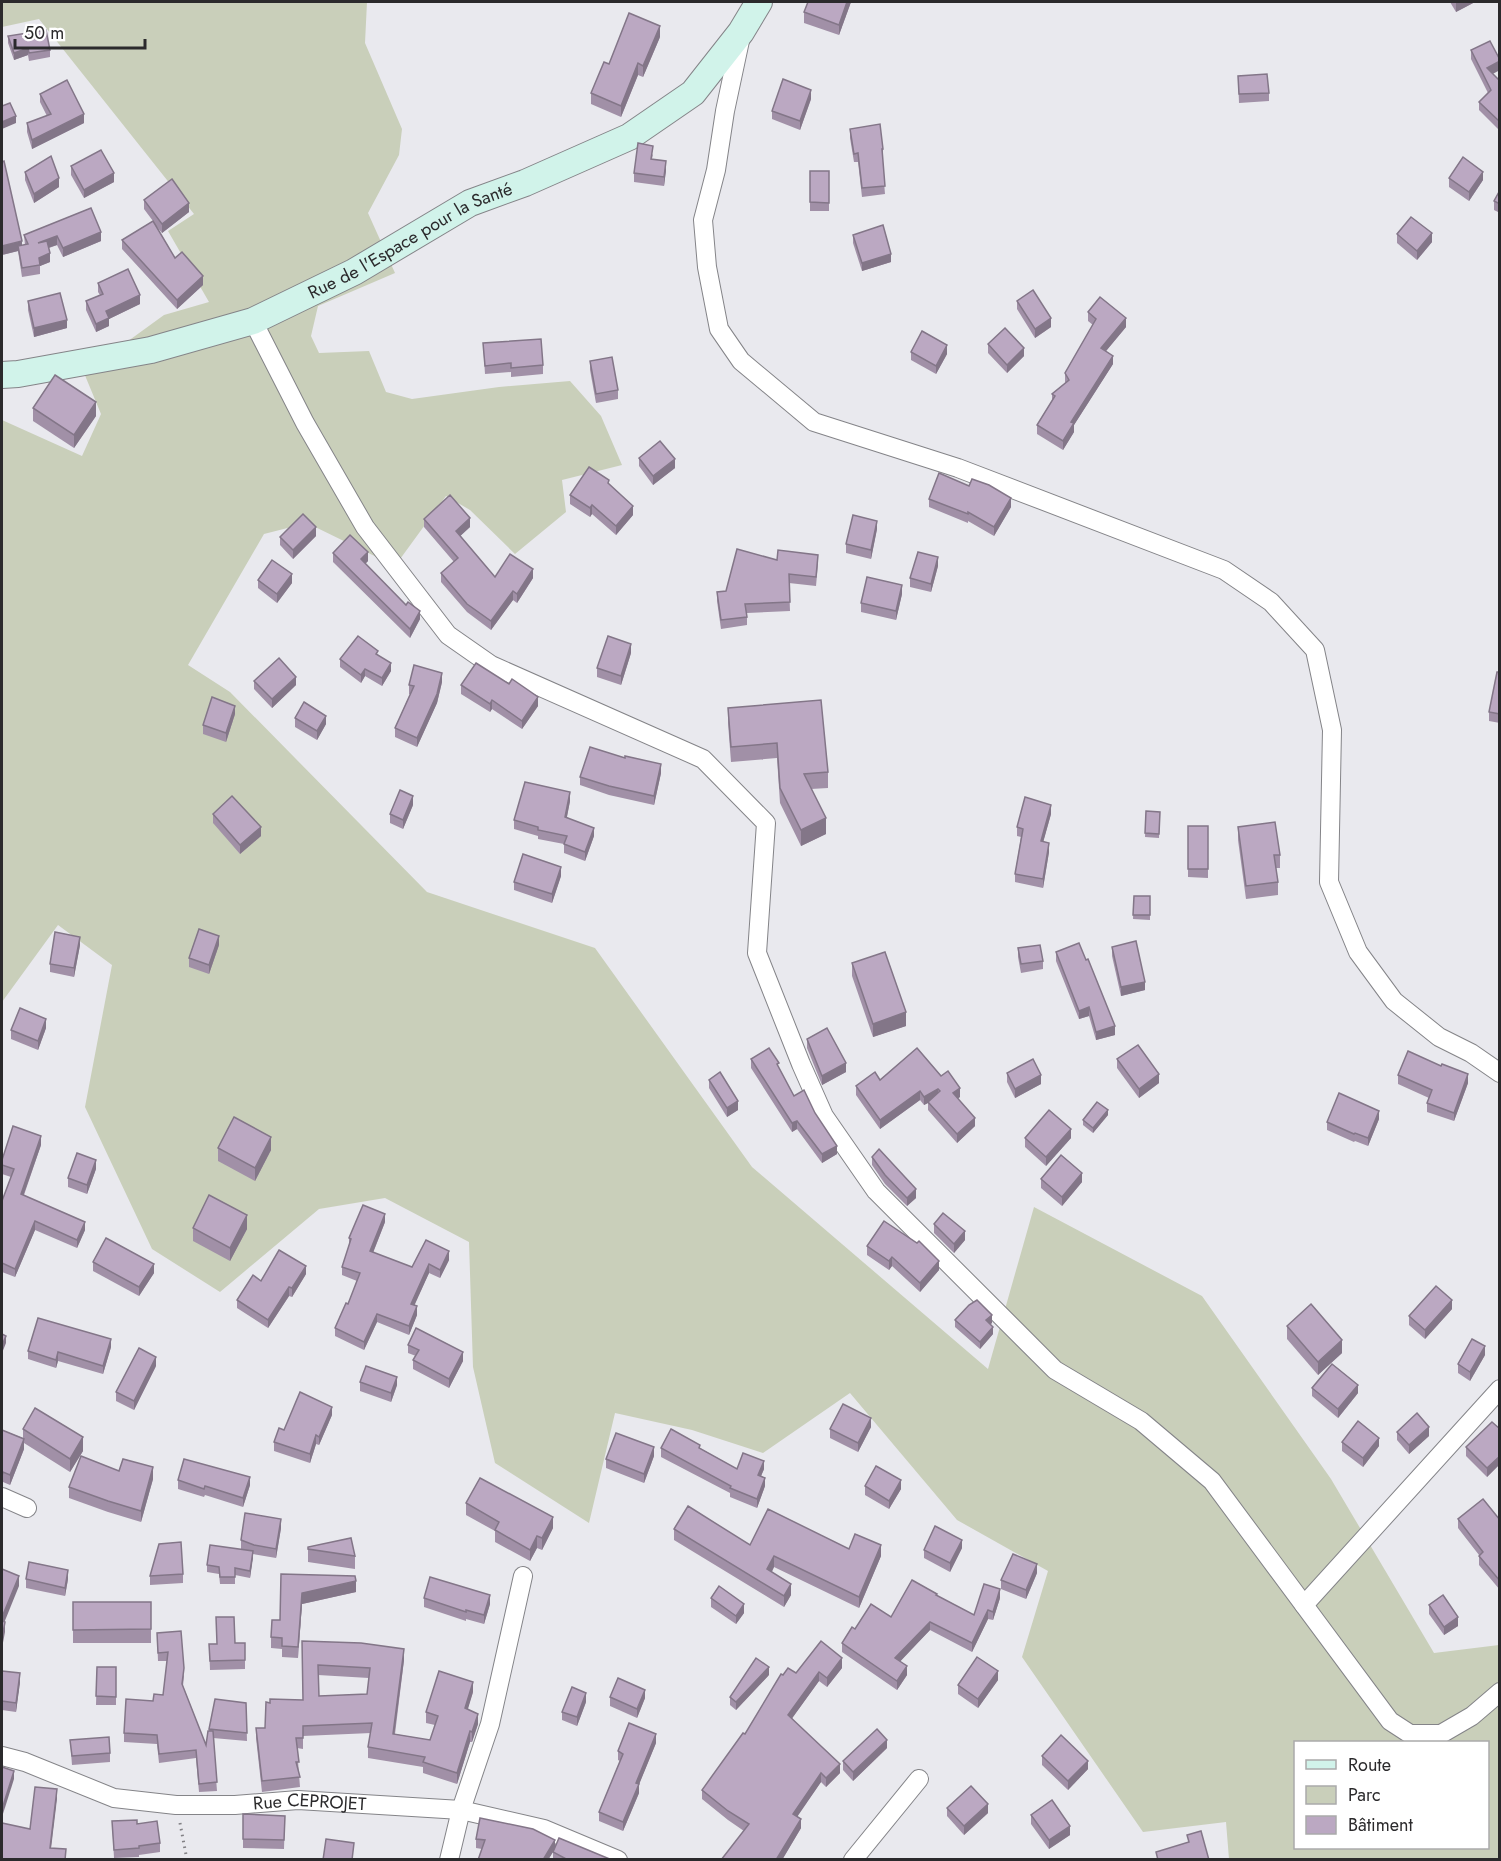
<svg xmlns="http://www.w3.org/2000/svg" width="1501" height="1861" font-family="Jost,sans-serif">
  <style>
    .green { fill: #c9cfba; fill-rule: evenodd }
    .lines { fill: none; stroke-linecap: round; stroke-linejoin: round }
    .street-casing { stroke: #848488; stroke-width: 20 }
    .secondary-casing { stroke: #848488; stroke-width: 28 }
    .path { stroke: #828185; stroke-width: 3; stroke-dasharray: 1.5 4.5; stroke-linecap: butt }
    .street { stroke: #fff; stroke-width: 18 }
    .secondary { stroke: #d1f3ea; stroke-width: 26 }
    .wall { fill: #a190a7; fill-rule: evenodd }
    .shaded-wall { fill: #837688 }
    .building { fill: #bba8c2; stroke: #837688; stroke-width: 1.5; fill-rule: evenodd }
    .labels { text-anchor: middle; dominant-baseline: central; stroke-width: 4.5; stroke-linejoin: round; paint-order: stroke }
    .street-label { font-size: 18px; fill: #2b2a2c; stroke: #fff }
  </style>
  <rect width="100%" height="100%" fill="#e9e9ee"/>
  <path class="green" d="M2 2H367L365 43 402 129 399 155 368 213 395 273 318 306 311 336 319 353 369 351 386 392 412 399 499 387 570 381 601 416 622 465 562 480 566 512 515 554 470 510 446 496 395 566 307 523 264 534 188 665 230 692 427 892 595 948 752 1167 988 1369 1034 1207 1202 1296 1331 1479 1434 1653 1499 1645V1859H1229L1226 1822 1143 1832 1022 1657 1048 1571 957 1520 850 1393 763 1453 692 1430 615 1413 589 1523 495 1463 473 1367 469 1242 385 1198 319 1209 220 1292 152 1249 85 1107 112 965 58 925 2 1002V420L82 456 101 414 84 373 164 315 209 302 168 231 194 214 39 19 2 27ZM1296 1742H1488V1848H1296Z"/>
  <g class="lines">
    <g class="street-casing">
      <g id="street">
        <polyline points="741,36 725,111 716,170 703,220 707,267 719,329 741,361 814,422 958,468 1224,570 1271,602 1315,650 1332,730 1329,882 1358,952 1394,1001 1439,1037 1471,1053 1500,1073"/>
        <polyline points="253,321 305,423 365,527 448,635 491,665 703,759 766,823 757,953 801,1064 824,1116 876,1191 1055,1370 1141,1421 1212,1481 1390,1721 1410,1734 1441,1734 1472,1716 1500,1692"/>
        <polyline points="2,1497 27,1508"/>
        <polyline points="1304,1605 1500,1389"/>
        <path id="s1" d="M2 1756 25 1762 114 1798 176 1805H235L298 1800 461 1810 544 1829 618 1860"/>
        <polyline points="449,1860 461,1810 490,1724 523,1576"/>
        <polyline points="853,1860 919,1779"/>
      </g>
    </g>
    <g class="secondary-casing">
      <g id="secondary">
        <path id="s2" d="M2 375 18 374 151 350 253 321 354 272 470 203 525 183 629 137 693 93 741 32 759 2"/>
      </g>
    </g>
    <polyline class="path" points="180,1823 187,1860"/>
    <use href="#street" class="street"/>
    <use href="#secondary" class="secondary"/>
  </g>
  <g class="wall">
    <polygon points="808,2 851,2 839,35 804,23 804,12"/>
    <polygon points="1450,2 1475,2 1456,12"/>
    <polygon points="8,36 50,50 50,57 29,61 28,55 14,60 8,43"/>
    <polygon points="660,37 643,77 638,75 621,117 591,104 591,93 609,64"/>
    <polygon points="1471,50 1500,81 1500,129 1499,130 1479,110 1479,102 1488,93 1471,59"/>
    <polygon points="1238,76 1269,93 1269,101 1239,103"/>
    <polygon points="40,94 84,123 32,149 27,132 27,123 47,116 40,102"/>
    <polygon points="811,99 800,130 772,119 772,111"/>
    <polygon points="850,129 883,149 883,158 882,158 885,194 862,197 858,162 854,162 850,138"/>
    <polygon points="653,154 652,159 666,170 664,186 634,182 634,173"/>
    <polygon points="71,166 114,182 84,198 71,175"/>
    <rect x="810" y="171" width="19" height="40"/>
    <polygon points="25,172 59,187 34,203 25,180"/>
    <polygon points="1449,178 1483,180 1469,201 1449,187"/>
    <polygon points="1500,190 1500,213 1494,210 1494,201"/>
    <polygon points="144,200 189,212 162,233 156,226 175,258 203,285 177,309 122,249 122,240 153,221 144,209"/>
    <polygon points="91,208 101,241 63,257 57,245 49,248 50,262 40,266 40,274 22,277 18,251 2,255 25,245 24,235"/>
    <polygon points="1397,234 1432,242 1417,260 1397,243"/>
    <polygon points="853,235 891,262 862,271 853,243"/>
    <polygon points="98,283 140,304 109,319 109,326 96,332 86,310 86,301 100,295 98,292"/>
    <polygon points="28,301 67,328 34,337 28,310"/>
    <polygon points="1017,301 1051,327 1035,338 1017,309"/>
    <polygon points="1088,312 1126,327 1106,351 1113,364 1074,425 1074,432 1063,450 1037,434 1037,425 1052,401 1052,394 1066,383 1065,382 1065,373 1093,325 1088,321"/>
    <polygon points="483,343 543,365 543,374 511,377 511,372 485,374"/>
    <polygon points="988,344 1024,356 1007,373 988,353"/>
    <polygon points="911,352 947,354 936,374 911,360"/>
    <polygon points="590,361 618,390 618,399 596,403 590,370"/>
    <polygon points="33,408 96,416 74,448 33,421"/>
    <polygon points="639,458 675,468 653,485 639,466"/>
    <polygon points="609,484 633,515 616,535 592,514 590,517 570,504 570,495"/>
    <polygon points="929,499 1011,507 994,536 968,521 968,523 929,507"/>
    <polygon points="424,519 470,527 460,536 495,577 533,578 517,603 513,600 491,630 467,612 441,582 441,573 454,562 424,527"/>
    <polygon points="877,529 871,559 846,553 846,544"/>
    <polygon points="316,536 293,559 280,545 280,537"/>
    <polygon points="333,553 368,561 365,564 420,619 410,638 333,562"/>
    <polygon points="777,560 818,564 816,586 789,583 790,611 747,613 747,625 721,629 717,601 717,592 726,591"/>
    <polygon points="938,566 931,592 910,587 910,578"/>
    <polygon points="258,580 292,583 277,603 258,588"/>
    <polygon points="902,594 896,620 861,612 861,603"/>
    <polygon points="631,653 621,685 597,677 597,668"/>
    <polygon points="378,656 391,671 382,686 365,676 361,683 340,667 340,659"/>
    <polygon points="1500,672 1500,723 1489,721 1489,712"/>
    <polygon points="254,681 296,685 272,708 254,689"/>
    <polygon points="442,682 437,703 417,747 395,737 395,728 410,694 409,694 409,685"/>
    <polygon points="461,685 538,706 522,729 492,709 490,712 461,694"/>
    <polygon points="728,708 828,772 828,788 811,789 826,834 801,846 780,803 777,758 731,762 728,723"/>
    <polygon points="235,714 226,742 203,734 203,725"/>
    <polygon points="295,718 326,724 317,740 295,727"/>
    <polygon points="661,773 654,805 609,795 580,785 580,777"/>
    <polygon points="570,801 567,817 594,836 585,861 564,853 564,844 538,839 538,836 514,829 514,820"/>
    <polygon points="413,805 403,829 390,823 390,814"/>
    <polygon points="1146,811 1160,812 1159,838 1145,837"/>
    <polygon points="213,814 261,836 240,854 213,823"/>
    <polygon points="1051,814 1043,842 1049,852 1043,888 1015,882 1015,874 1021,837 1017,836 1017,827"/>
    <polygon points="1188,826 1208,826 1208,878 1188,877"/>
    <polygon points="1238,827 1280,855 1280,868 1276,868 1278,882 1278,895 1246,899 1238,840"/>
    <polygon points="561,876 552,903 514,890 514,882"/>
    <polygon points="1134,896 1150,896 1150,920 1133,919"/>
    <polygon points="80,945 74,977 50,972 50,964"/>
    <polygon points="219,945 209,974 189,967 189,958"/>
    <polygon points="1112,947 1145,990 1121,996 1112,956"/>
    <polygon points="1018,948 1043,961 1043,969 1021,973 1018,957"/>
    <polygon points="1056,952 1115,1035 1096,1040 1089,1016 1079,1019 1056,961"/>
    <polygon points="852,963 906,1026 873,1037 852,976"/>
    <polygon points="46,1028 38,1050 11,1039 11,1030"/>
    <polygon points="807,1039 846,1072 822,1085 807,1048"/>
    <polygon points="917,1048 960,1097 958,1098 975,1126 957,1143 928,1110 928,1103 924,1105 920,1100 880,1129 856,1095 856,1086 880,1080"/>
    <polygon points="751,1059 779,1068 794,1096 815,1113 837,1154 822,1163 797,1129 792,1132 751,1068"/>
    <polygon points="1117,1059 1159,1083 1139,1098 1117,1068"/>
    <polygon points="1007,1073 1041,1084 1015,1098 1007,1082"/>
    <polygon points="1398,1075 1468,1083 1454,1121 1427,1112 1427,1103 1429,1098 1398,1084"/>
    <polygon points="709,1080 738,1110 727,1117 709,1088"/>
    <polygon points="1108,1115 1093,1133 1083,1125 1083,1120"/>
    <polygon points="1379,1119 1368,1146 1355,1141 1354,1142 1327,1130 1327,1122"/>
    <polygon points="1025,1138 1071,1138 1046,1166 1025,1147"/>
    <polygon points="41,1145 24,1195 85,1230 77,1248 35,1230 15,1277 2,1272 2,1201 11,1177 2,1174 2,1160"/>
    <polygon points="218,1148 271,1150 255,1181 218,1161"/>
    <polygon points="872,1157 916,1198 907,1206 885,1184 872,1165"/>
    <polygon points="96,1169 87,1194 68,1187 68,1178"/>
    <polygon points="1041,1179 1082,1182 1062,1206 1041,1188"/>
    <polygon points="385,1222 373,1253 412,1267 449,1260 440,1278 429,1273 414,1305 417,1315 409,1335 377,1322 364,1350 335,1336 335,1328 348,1304 357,1281 342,1275 342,1267 349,1246 349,1238"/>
    <polygon points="934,1224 965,1240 954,1253 934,1233"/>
    <polygon points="193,1228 247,1229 230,1261 193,1241"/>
    <polygon points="867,1246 939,1270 920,1292 892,1266 889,1270 867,1255"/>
    <polygon points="93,1262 154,1273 139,1296 93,1271"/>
    <polygon points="306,1274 292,1297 289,1296 268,1328 237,1308 237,1300 261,1281"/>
    <polygon points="1452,1309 1425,1339 1409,1325 1409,1316"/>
    <polygon points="955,1320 992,1323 990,1324 993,1334 980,1349 955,1327"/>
    <polygon points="1287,1326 1342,1353 1318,1375 1287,1339"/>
    <polygon points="408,1345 463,1361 449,1388 413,1369 413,1360 416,1356 408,1353"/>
    <polygon points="111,1347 103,1374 58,1361 56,1368 28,1359 28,1351"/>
    <polygon points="1485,1355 1470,1381 1458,1373 1458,1364"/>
    <polygon points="156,1366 134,1410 116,1401 116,1392"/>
    <polygon points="360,1382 397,1385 391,1402 360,1391"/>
    <polygon points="1312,1388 1358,1393 1338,1418 1312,1396"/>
    <polygon points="332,1415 319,1445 316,1444 310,1463 274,1451 274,1442 284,1430"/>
    <polygon points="871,1427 858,1452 830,1438 830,1429"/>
    <polygon points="23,1429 83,1451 70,1472 24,1443 24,1449 10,1485 3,1482 2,1486 2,1430 23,1438"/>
    <polygon points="1500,1429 1500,1464 1487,1477 1466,1456 1466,1447"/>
    <polygon points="1397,1432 1429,1436 1409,1454 1397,1440"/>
    <polygon points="1342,1442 1379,1446 1363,1467 1342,1451"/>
    <polygon points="661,1448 700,1448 737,1469 764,1469 761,1476 765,1486 757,1508 730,1497 730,1493 661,1457"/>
    <polygon points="654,1456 644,1483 606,1468 606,1459"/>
    <polygon points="119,1471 153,1479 141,1522 108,1512 69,1498 69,1487"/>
    <polygon points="178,1480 250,1485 243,1507 205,1495 204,1497 178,1489"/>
    <polygon points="865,1486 901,1489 889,1509 865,1495"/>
    <polygon points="466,1503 553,1528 542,1550 537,1548 530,1561 495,1542 495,1531 466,1515"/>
    <polygon points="1458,1519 1500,1520 1500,1590 1479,1565 1479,1555 1458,1528"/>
    <polygon points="281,1528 276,1558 253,1554 250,1578 235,1575 235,1584 220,1584 219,1574 207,1572 207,1565 241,1549 241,1540"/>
    <polygon points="674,1529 750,1545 849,1549 881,1556 859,1608 774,1567 772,1572 791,1595 784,1607 674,1540"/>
    <polygon points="308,1547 355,1556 355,1569 308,1562"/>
    <polygon points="962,1548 950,1572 924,1558 924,1550"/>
    <polygon points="1037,1573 1026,1599 1001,1589 1001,1580"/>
    <polygon points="183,1574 183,1583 150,1585 150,1576"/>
    <polygon points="281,1574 356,1592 302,1604 298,1658 282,1657 282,1649 271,1648 271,1637 280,1620"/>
    <polygon points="26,1579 68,1579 65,1596 26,1588"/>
    <polygon points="937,1596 974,1615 1000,1598 993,1620 988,1619 972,1652 930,1630 900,1661 907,1675 897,1690 842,1652 842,1643 855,1629 891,1617"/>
    <polygon points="424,1598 490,1604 484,1624 466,1619 466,1621 424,1607"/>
    <polygon points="711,1598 744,1613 736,1624 711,1607"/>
    <rect x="73" y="1602" width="78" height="41"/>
    <polygon points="1429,1605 1458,1626 1444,1635 1429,1614"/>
    <polygon points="157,1633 184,1676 183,1686 206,1745 209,1729 246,1703 247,1741 213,1738 217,1791 199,1792 196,1758 159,1763 157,1744 124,1742 124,1733 153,1701 163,1695 167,1661 158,1661"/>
    <path d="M302 1641 404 1660 395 1734 430 1740 435 1725 426 1723V1712L473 1692 467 1710 478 1724 472 1742H470L457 1784 423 1773V1767L368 1758V1747L371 1733 303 1736V1749L297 1748 300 1787 262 1792 256 1738V1728H265L303 1700ZM318 1675 369 1678 367 1694 319 1696Z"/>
    <polygon points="245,1643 245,1669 210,1670 209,1644"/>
    <polygon points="97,1667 116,1667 116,1705 96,1705"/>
    <polygon points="842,1668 827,1687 819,1681 792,1718 840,1773 826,1787 821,1782 797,1816 801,1828 782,1860 721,1860 744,1831 728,1820 702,1799 702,1790 745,1734 783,1675"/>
    <polygon points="2,1671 20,1682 16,1712 2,1710"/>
    <polygon points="769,1675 736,1710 730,1705 730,1697"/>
    <polygon points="998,1680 978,1708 958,1694 958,1685"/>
    <polygon points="610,1697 645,1698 637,1718 610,1706"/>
    <polygon points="586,1702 577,1726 562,1720 562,1712"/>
    <polygon points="70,1740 110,1753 110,1762 72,1765"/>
    <polygon points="656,1743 639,1784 639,1793 623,1831 599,1821 599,1812 620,1761 618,1760 618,1751"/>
    <polygon points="887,1748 853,1781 843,1770 843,1761"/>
    <polygon points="1042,1756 1088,1769 1068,1790 1042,1765"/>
    <polygon points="947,1808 988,1813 964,1835 947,1816"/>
    <polygon points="243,1814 285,1816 284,1849 243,1848"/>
    <polygon points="1031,1815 1070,1835 1049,1849 1031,1824"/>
    <polygon points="112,1821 137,1824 160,1843 160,1852 139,1855 139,1857 114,1858"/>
    <polygon points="476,1839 555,1848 612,1860 553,1860 553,1851 548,1860 478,1860 482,1849 476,1848"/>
  </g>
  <g class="shaded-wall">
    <polygon points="847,2 851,2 839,35 839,25"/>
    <polygon points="1458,2 1475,2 1456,12 1456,3"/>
    <polygon points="660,26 660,37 643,77 643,66"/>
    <polygon points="28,48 28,55 14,60 14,53"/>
    <polygon points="1500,61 1500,70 1487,77 1487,68"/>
    <polygon points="638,63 638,75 621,117 621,106"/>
    <polygon points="811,90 811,99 800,130 800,121"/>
    <polygon points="84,114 84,123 32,149 32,140"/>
    <polygon points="16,116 16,123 2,129 2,122"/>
    <polygon points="666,161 666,170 664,186 664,177"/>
    <polygon points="1483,172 1483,180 1469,201 1469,192"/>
    <polygon points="114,173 114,182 84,198 84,190"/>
    <polygon points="59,178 59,187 34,203 34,194"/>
    <polygon points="189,203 189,212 162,233 162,224"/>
    <polygon points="101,232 101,241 63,257 63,248"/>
    <polygon points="1432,233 1432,242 1417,260 1417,251"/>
    <polygon points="57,236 57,245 38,251 38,243"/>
    <polygon points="22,241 22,250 18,246 18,251 2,255 2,246"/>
    <polygon points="50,253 50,262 40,266 39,258"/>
    <polygon points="891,254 891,262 862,271 862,263"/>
    <polygon points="203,276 203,285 177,309 177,300"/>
    <polygon points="140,295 140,304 109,319 109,326 96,332 96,324 106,311"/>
    <polygon points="1051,318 1051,327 1035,338 1035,329"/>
    <polygon points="1126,318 1126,327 1101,357 1101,348"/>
    <polygon points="67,320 67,328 34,337 34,328"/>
    <polygon points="947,345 947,354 936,374 936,366"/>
    <polygon points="1024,348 1024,356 1007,373 1007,365"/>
    <polygon points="1113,356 1113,364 1074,425 1074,432 1063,450 1063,441 1071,422"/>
    <polygon points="96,402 96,416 74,448 74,435"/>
    <polygon points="675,459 675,468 653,485 653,476"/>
    <polygon points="1011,498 1011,507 994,536 994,527"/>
    <polygon points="592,505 592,514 590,517 590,508"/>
    <polygon points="633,506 633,515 616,535 616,526"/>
    <polygon points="470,518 470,527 456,540 456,531"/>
    <polygon points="877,521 877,529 871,559 871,550"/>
    <polygon points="316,527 316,536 293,559 293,550"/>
    <polygon points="368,552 368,561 361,568 361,559"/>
    <polygon points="938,557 938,566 931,592 931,584"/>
    <polygon points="533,569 533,578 517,603 517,594"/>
    <polygon points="292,574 292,583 277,603 277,594"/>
    <polygon points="902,585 902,594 896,620 896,611"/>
    <polygon points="513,591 513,600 491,630 491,621"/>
    <polygon points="420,611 420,619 410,638 410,629"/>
    <polygon points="631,644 631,653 621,685 621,676"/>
    <polygon points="391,663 391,671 382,686 382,678"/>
    <polygon points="365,669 365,676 361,683 361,675"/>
    <polygon points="442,673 442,682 437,703 417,747 417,738"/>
    <polygon points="296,677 296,685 272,708 272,699"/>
    <polygon points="538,697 538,706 522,729 522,721"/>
    <polygon points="492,700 492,709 490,712 490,704"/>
    <polygon points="235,706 235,714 226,742 226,733"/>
    <polygon points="326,716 326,724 317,740 317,731"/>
    <polygon points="661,764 661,773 654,805 654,796"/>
    <polygon points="570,792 570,801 565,826 565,817"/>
    <polygon points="413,796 413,805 403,829 403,820"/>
    <polygon points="1051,805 1051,814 1041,850 1041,841"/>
    <polygon points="826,818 826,834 801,846 801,830"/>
    <polygon points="261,827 261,836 240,854 240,845"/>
    <polygon points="594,828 594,836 585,861 585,852"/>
    <polygon points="1049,843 1049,852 1043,888 1043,879"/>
    <polygon points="561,867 561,876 552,903 552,894"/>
    <polygon points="219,936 219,945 209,974 209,965"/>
    <polygon points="80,937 80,945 74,977 74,968"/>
    <polygon points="1145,982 1145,990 1121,996 1121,987"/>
    <polygon points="1089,1007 1089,1016 1079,1019 1079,1011"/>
    <polygon points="906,1012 906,1026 873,1037 873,1024"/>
    <polygon points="46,1019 46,1028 38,1050 38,1041"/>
    <polygon points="1115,1026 1115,1035 1096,1040 1096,1032"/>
    <polygon points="846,1063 846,1072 822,1085 822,1076"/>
    <polygon points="1159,1074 1159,1083 1139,1098 1139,1089"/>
    <polygon points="1468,1074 1468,1083 1454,1121 1454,1113"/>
    <polygon points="1041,1075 1041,1084 1015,1098 1015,1089"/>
    <polygon points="960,1088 960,1097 953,1102 953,1093"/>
    <polygon points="938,1089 938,1098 924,1105 924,1097"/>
    <polygon points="920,1091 920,1100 880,1129 880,1120"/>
    <polygon points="738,1101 738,1110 727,1117 727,1108"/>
    <polygon points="1108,1110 1108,1115 1093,1133 1093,1128"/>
    <polygon points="1379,1111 1379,1119 1368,1146 1368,1138"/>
    <polygon points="975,1118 975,1126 957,1143 957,1134"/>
    <polygon points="797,1121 797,1129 792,1132 792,1123"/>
    <polygon points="1071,1129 1071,1138 1046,1166 1046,1157"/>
    <polygon points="41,1136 41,1145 21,1202 21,1194"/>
    <polygon points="271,1137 271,1150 255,1181 255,1168"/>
    <polygon points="837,1146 837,1154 822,1163 822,1154"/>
    <polygon points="96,1160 96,1169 87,1194 87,1185"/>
    <polygon points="1082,1173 1082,1182 1062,1206 1062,1197"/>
    <polygon points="916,1189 916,1198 907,1206 907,1198"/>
    <polygon points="385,1214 385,1222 370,1260 370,1251"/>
    <polygon points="247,1215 247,1229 230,1261 230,1248"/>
    <polygon points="35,1221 35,1230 15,1277 15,1269"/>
    <polygon points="85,1222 85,1230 77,1248 77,1240"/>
    <polygon points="965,1231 965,1240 954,1253 954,1244"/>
    <polygon points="449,1251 449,1260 440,1278 440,1270"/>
    <polygon points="892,1257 892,1266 889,1270 889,1261"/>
    <polygon points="939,1261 939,1270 920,1292 920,1283"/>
    <polygon points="154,1264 154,1273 139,1296 139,1287"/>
    <polygon points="429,1264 429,1273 411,1313 411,1304"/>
    <polygon points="306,1266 306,1274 292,1297 292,1288"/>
    <polygon points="289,1287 289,1296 268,1328 268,1320"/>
    <polygon points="1452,1300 1452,1309 1425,1339 1425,1330"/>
    <polygon points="417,1306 417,1315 409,1335 409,1326"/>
    <polygon points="377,1314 377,1322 364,1350 364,1342"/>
    <polygon points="992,1315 992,1323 986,1328 986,1320"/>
    <polygon points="993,1327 993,1334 980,1349 980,1342"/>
    <polygon points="6,1336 6,1343 2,1353 2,1345"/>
    <polygon points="111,1339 111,1347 103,1374 103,1366"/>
    <polygon points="1342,1340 1342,1353 1318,1375 1318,1362"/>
    <polygon points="1485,1346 1485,1355 1470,1381 1470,1372"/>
    <polygon points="58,1352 58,1361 56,1368 56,1360"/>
    <polygon points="463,1352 463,1361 449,1388 449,1379"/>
    <polygon points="156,1357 156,1366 134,1410 134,1401"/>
    <polygon points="397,1377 397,1385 391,1402 391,1393"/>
    <polygon points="1358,1385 1358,1393 1338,1418 1338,1409"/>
    <polygon points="332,1407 332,1415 319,1445 319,1437"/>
    <polygon points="871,1418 871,1427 858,1452 858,1443"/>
    <polygon points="1429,1427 1429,1436 1409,1454 1409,1445"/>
    <polygon points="316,1435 316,1444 310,1463 310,1454"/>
    <polygon points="83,1437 83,1451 70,1472 70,1459"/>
    <polygon points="1379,1438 1379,1446 1363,1467 1363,1458"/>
    <polygon points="24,1439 24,1449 10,1485 10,1475"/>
    <polygon points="654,1447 654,1456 644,1483 644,1474"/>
    <polygon points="1500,1456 1500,1464 1487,1477 1487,1468"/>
    <polygon points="764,1461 764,1469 758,1483 758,1475"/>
    <polygon points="153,1467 153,1479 141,1522 141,1511"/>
    <polygon points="3,1472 3,1482 2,1486 2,1476"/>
    <polygon points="250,1477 250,1485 243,1507 243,1498"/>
    <polygon points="765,1478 765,1486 757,1508 757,1499"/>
    <polygon points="901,1480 901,1489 889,1509 889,1501"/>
    <polygon points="553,1517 553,1528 542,1550 542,1538"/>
    <polygon points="281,1519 281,1528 276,1558 276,1549"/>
    <polygon points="537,1536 537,1548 530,1561 530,1550"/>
    <polygon points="962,1540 962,1548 950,1572 950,1563"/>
    <polygon points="881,1545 881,1556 859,1608 859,1597"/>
    <polygon points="253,1551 253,1558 250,1578 250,1571"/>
    <polygon points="774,1556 774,1567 767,1580 767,1569"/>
    <polygon points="1037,1564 1037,1573 1026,1599 1026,1590"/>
    <polygon points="68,1570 68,1579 65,1596 65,1588"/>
    <polygon points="19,1576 19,1586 2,1628 2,1617"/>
    <polygon points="356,1581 356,1592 302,1604 298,1658 302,1593"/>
    <polygon points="791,1584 791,1595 784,1607 784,1596"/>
    <polygon points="1000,1589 1000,1598 993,1620 993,1612"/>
    <polygon points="490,1595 490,1604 484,1624 484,1615"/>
    <polygon points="744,1604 744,1613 736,1624 736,1616"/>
    <polygon points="988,1610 988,1619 972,1652 972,1643"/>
    <polygon points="1458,1617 1458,1626 1444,1635 1444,1627"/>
    <polygon points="5,1622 5,1632 2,1648 2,1638"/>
    <polygon points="930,1622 930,1630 895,1667 895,1658"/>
    <polygon points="404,1649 404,1660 393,1744 393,1734"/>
    <polygon points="842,1658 842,1668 827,1687 827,1678"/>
    <polygon points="907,1666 907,1675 897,1690 897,1681"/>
    <polygon points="769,1667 769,1675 736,1710 736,1702"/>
    <polygon points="998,1671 998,1680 978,1708 978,1699"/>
    <polygon points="819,1672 819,1681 788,1724 788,1715"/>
    <polygon points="20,1673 20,1682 16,1712 16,1703"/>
    <polygon points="473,1682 473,1692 465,1719 465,1708"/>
    <polygon points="645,1690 645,1698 637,1718 637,1709"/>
    <polygon points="586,1693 586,1702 577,1726 577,1717"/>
    <polygon points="478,1714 478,1724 472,1742 472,1732"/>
    <polygon points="470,1731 470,1742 457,1784 457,1773"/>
    <polygon points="656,1734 656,1743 636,1792 636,1783"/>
    <polygon points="887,1740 887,1748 853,1781 853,1772"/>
    <polygon points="1088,1761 1088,1769 1068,1790 1068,1781"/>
    <polygon points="840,1764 840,1773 826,1787 826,1778"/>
    <polygon points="14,1771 14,1779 2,1817 2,1809"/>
    <polygon points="821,1773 821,1782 793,1823 793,1814"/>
    <polygon points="639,1784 639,1793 623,1831 623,1822"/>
    <polygon points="57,1789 57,1799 50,1857 50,1848"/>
    <polygon points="988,1804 988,1813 964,1835 964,1826"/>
    <polygon points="801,1819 801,1828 782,1860 776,1860"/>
    <polygon points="1070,1826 1070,1835 1049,1849 1049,1840"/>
    <polygon points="555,1840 555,1849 548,1860 543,1860"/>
  </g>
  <g class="building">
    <polygon points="808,2 847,2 839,25 804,12"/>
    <polygon points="629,13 660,26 643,66 638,63 621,106 591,93 604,62 609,64"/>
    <polygon points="46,30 50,50 29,53 28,48 14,53 8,36"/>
    <polygon points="1490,41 1500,60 1500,61 1487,68 1500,81 1500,120 1499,121 1479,102 1491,90 1471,50"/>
    <polygon points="1267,74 1269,93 1239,94 1238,76"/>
    <polygon points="783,79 811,90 800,121 772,111"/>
    <polygon points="67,80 84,114 32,140 27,123 51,114 40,94"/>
    <polygon points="10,103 16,116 2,122 2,106"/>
    <polygon points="880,124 883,149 882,149 885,186 862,188 858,153 854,154 850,129"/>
    <polygon points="638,143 653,146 651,159 666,161 664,177 634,173"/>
    <polygon points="101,150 114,173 84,190 71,166"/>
    <polygon points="51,156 59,178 34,194 25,172"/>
    <polygon points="1463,157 1483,172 1469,192 1449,178"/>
    <polygon points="4,161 22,241 2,246 2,162"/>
    <polygon points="810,171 829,171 829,203 810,202"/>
    <polygon points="172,179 189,203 162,224 144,200"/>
    <polygon points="1500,190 1500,204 1494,201"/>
    <polygon points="91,208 101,232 63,248 57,236 38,243 47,241 50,253 39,258 40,265 22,268 18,246 28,244 24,235"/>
    <polygon points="1411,217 1432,233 1417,251 1397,234"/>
    <polygon points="153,221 175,258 182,252 203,276 177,300 122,240"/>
    <polygon points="883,225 891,254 862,263 853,235"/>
    <polygon points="128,269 140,295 106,311 109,318 96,324 86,301 103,294 98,283"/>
    <polygon points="1033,290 1051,318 1035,329 1017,301"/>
    <polygon points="60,293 67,320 34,328 28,301"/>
    <polygon points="1100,297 1126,318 1101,348 1113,356 1071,422 1074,423 1063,441 1037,425 1055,396 1052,394 1069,380 1065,373 1096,319 1088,312"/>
    <polygon points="1005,328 1024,348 1007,365 988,344"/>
    <polygon points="922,331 947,345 936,366 911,352"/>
    <polygon points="541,339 543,365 511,368 511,363 485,366 483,343"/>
    <polygon points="612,357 618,390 596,394 590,361"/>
    <polygon points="55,375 96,402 74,435 33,408"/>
    <polygon points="660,441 675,459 653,476 639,458"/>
    <polygon points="589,467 609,480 608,483 633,506 616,526 592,505 590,508 570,495"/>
    <polygon points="939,473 969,486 972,479 989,485 1011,498 994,527 968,512 968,514 929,499"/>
    <polygon points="450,495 470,518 456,531 495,577 510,554 533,569 517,594 513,591 491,621 467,604 441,573 458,558 424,519"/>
    <polygon points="303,514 316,527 293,550 280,537"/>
    <polygon points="853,515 877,521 871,550 846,544"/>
    <polygon points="350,535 368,552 361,559 406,605 408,602 420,611 410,629 333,553"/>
    <polygon points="737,549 777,560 778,550 818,555 816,577 789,574 790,602 745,604 747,617 721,620 717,592 726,591"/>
    <polygon points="918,552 938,557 931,584 910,578"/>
    <polygon points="272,560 292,574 277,594 258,580"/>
    <polygon points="867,577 902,585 896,611 861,603"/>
    <polygon points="358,636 378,651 376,654 391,663 382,678 365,669 361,675 340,659"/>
    <polygon points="608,636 631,644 621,676 597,668"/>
    <polygon points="279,658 296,677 272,699 254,681"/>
    <polygon points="476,663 509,684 512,679 538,697 522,721 492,700 490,704 461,685"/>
    <polygon points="414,665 442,673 437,694 417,738 395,728 414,686 409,685"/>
    <polygon points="1497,672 1500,672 1500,714 1489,712"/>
    <polygon points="212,697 235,706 226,733 203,725"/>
    <polygon points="821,700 828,772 804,774 826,818 801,830 780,788 777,743 731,747 728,708"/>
    <polygon points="304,702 326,716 317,731 295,718"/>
    <polygon points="590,747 625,758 625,756 661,764 654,796 609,786 580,777"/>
    <polygon points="525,782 570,792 565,817 594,828 585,852 564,844 567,836 538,830 538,827 514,820"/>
    <polygon points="400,790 413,796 403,820 390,814"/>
    <polygon points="232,796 261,827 240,845 213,814"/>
    <polygon points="1025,797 1051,805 1041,841 1049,843 1043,879 1015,874 1023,829 1017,827"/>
    <polygon points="1146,811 1160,812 1159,834 1145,833"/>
    <polygon points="1275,822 1280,855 1274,855 1278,882 1246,886 1238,827"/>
    <rect x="1188" y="826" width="20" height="43"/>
    <polygon points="523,854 561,867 552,894 514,882"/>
    <polygon points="1134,896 1150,896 1150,915 1133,915"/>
    <polygon points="199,929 219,936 209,965 189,958"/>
    <polygon points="55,932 80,937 74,968 50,964"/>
    <polygon points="1136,941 1145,982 1121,987 1112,947"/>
    <polygon points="1079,943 1086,960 1088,959 1115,1026 1096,1032 1089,1007 1079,1011 1056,952"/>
    <polygon points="1040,945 1043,961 1021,964 1018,948"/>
    <polygon points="885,952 906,1012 873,1024 852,963"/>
    <polygon points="20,1008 46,1019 38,1041 11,1030"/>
    <polygon points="827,1028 846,1063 822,1076 807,1039"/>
    <polygon points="1138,1045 1159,1074 1139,1089 1117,1059"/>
    <polygon points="769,1048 779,1063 777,1064 794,1096 804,1090 815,1113 837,1146 822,1154 797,1121 792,1123 751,1059"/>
    <polygon points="917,1048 941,1076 948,1071 960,1088 953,1093 975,1118 957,1134 928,1102 940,1091 938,1089 924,1097 920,1091 880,1120 856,1086 875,1072 880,1080"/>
    <polygon points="1408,1051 1441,1066 1442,1064 1468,1074 1454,1113 1427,1103 1432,1090 1398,1075"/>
    <polygon points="1033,1059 1041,1075 1015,1089 1007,1073"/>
    <polygon points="720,1072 738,1101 727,1108 709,1080"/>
    <polygon points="1339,1093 1379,1111 1368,1138 1355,1133 1354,1134 1327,1122"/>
    <polygon points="1097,1102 1108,1110 1093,1128 1083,1120"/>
    <polygon points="1049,1110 1071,1129 1046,1157 1025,1138"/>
    <polygon points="234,1117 271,1137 255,1168 218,1148"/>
    <polygon points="13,1126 41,1136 21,1194 85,1222 77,1240 35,1221 15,1269 2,1263 2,1201 14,1169 2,1165 2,1160"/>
    <polygon points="879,1149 916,1189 907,1198 885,1175 872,1157"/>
    <polygon points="77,1153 96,1160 87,1185 68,1178"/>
    <polygon points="1061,1155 1082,1173 1062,1197 1041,1179"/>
    <polygon points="209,1195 247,1215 230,1248 193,1228"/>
    <polygon points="363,1205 385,1214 370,1251 412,1267 426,1240 449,1251 440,1270 429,1264 411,1304 417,1306 409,1326 377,1314 364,1342 335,1328 346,1303 348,1304 360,1273 342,1267 351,1239 349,1238"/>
    <polygon points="943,1213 965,1231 954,1244 934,1224"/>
    <polygon points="884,1221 917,1243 919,1241 939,1261 920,1283 892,1257 889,1261 867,1246"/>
    <polygon points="106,1238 154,1264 139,1287 93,1262"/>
    <polygon points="279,1250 306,1266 292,1288 289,1287 268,1320 237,1300 253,1275 261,1281"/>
    <polygon points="1436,1286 1452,1300 1425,1330 1409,1316"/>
    <polygon points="977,1300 992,1315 986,1320 993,1327 980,1342 955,1320 969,1305"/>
    <polygon points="1311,1304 1342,1340 1318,1362 1287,1326"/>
    <polygon points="38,1318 111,1339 103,1366 58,1352 56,1360 28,1351"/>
    <polygon points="416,1328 463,1352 449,1379 413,1360 419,1350 408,1345"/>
    <polygon points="2,1334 6,1336 2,1345"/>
    <polygon points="1472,1339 1485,1346 1470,1372 1458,1364"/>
    <polygon points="139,1348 156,1357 134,1401 116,1392"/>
    <polygon points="1332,1364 1358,1385 1338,1409 1312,1388"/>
    <polygon points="366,1366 397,1377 391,1393 360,1382"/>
    <polygon points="300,1392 332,1407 319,1437 316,1435 310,1454 274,1442 279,1428 284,1430"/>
    <polygon points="843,1404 871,1418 858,1443 830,1429"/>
    <polygon points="35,1408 83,1437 70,1459 23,1429"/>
    <polygon points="1417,1413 1429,1427 1409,1445 1397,1432"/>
    <polygon points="1358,1421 1379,1438 1363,1458 1342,1442"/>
    <polygon points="1492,1422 1500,1429 1500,1456 1487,1468 1466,1447"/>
    <polygon points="671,1429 700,1445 699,1448 737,1469 743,1453 764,1461 758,1475 765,1478 757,1499 730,1488 731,1486 661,1448"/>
    <polygon points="2,1430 24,1439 10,1475 3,1472 2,1476"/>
    <polygon points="616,1433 654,1447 644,1474 606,1459"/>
    <polygon points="81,1456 119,1471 123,1459 153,1467 141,1511 108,1501 69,1487"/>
    <polygon points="184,1459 250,1477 243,1498 205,1486 204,1489 178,1480"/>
    <polygon points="876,1466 901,1480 889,1501 865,1486"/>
    <polygon points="480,1478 553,1517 542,1538 537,1536 530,1550 495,1530 499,1522 466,1503"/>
    <polygon points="1483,1499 1500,1520 1500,1581 1479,1556 1483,1552 1458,1519"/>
    <polygon points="688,1506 750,1545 768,1509 849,1549 855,1534 881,1545 859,1597 774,1556 767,1569 791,1584 784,1596 674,1529"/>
    <polygon points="245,1513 281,1519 276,1549 254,1545 241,1540"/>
    <polygon points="935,1526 962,1540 950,1563 924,1550"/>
    <polygon points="351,1538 355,1556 308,1549 308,1547"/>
    <polygon points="181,1542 183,1574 150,1576 159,1544"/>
    <polygon points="210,1545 253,1551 250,1571 235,1568 235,1577 220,1577 219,1567 207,1565"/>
    <polygon points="1013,1554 1037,1564 1026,1590 1001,1580"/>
    <polygon points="29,1562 68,1570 65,1588 26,1579"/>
    <polygon points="2,1569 19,1576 2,1617"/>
    <polygon points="281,1574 355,1576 356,1581 302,1593 298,1647 282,1646 282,1638 271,1637 272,1620 280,1620"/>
    <polygon points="430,1577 490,1595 484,1615 466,1610 466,1612 424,1598"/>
    <polygon points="912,1580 937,1594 936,1595 974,1615 984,1584 1000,1589 993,1612 988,1610 972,1643 930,1622 895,1658 907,1666 897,1681 842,1643 852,1627 855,1629 871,1604 891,1617"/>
    <polygon points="719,1586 744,1604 736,1616 711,1598"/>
    <polygon points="1443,1595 1458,1617 1444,1627 1429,1605"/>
    <polygon points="73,1602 151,1602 151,1629 73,1630"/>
    <polygon points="216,1617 234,1617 235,1643 245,1643 245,1660 210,1661 209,1644 217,1644"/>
    <polygon points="2,1621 5,1622 2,1638"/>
    <polygon points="181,1631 184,1668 182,1684 206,1745 208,1731 213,1731 217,1782 199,1784 196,1750 159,1754 157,1735 124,1733 126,1699 153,1701 154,1694 163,1695 168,1652 158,1653 157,1633"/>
    <path d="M302 1641 361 1643 404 1649 393 1734 430 1740 438 1716 426 1712 439 1671 473 1682 465 1708 478 1714 472 1732 470 1731 457 1773 423 1762 425 1757 368 1747 372 1723 303 1726V1738H296L299 1762H296L300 1777 262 1781 256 1728H265L266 1702 270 1703V1699L303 1700ZM318 1665 370 1668 367 1694 319 1696Z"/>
    <polygon points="821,1641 842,1658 827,1678 819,1672 788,1715 840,1764 826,1778 821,1773 793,1814 801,1819 776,1860 721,1860 749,1824 728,1811 702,1790 743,1733 745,1734 781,1674 783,1675 788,1668 796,1673"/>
    <polygon points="977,1657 998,1671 978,1699 958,1685"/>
    <polygon points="756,1658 769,1667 736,1702 730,1697"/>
    <polygon points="97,1667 116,1667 116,1697 96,1696"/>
    <polygon points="2,1671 20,1673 16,1703 2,1701"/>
    <polygon points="618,1678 645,1690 637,1709 610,1697"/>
    <polygon points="572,1687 586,1693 577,1717 562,1712"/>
    <polygon points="215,1699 246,1703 247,1733 209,1729"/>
    <polygon points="629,1723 656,1734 636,1783 639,1784 623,1822 599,1812 623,1754 618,1751"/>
    <polygon points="877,1729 887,1740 853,1772 843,1761"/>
    <polygon points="1061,1735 1088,1761 1068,1781 1042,1756"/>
    <polygon points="109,1737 110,1753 72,1756 70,1740"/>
    <polygon points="2,1767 14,1771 2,1809"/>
    <polygon points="971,1786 988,1804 964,1826 947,1808"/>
    <polygon points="35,1787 57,1789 50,1848 66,1849 65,1860 2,1860 2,1823 30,1829"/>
    <polygon points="1052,1800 1070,1826 1049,1840 1031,1815"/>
    <polygon points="243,1814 285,1816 284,1840 243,1839"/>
    <polygon points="480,1818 533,1829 555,1840 543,1860 478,1860 485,1840 476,1839"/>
    <polygon points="137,1820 137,1824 157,1821 160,1843 139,1846 139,1848 114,1850 112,1821"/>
    <polygon points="1201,1831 1209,1860 1158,1860 1156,1852 1189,1842 1187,1835"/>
    <polygon points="559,1838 612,1860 568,1860 553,1852"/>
    <polygon points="326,1839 354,1843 352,1860 323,1860"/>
  </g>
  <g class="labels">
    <g class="street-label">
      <text stroke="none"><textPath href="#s2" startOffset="434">Rue de l'Espace pour la Santé</textPath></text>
      <text stroke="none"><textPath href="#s1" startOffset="316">Rue CEPROJET</textPath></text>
    </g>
  </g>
  <rect width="1501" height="1861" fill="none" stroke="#2b2a2c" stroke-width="6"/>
  <rect x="1294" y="1741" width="195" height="108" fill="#ffffff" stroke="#aaaaab" stroke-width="1.5"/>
  <rect x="1306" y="1760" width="30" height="9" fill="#d1f3ea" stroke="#aaaaab" stroke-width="1.5"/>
  <text x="1348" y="1771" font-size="18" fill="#2b2a2c">Route</text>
  <rect x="1306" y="1786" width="30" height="18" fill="#c9cfba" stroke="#aaaaab" stroke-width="1.5"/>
  <text x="1348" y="1801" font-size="18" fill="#2b2a2c">Parc</text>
  <rect x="1306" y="1816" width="30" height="18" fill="#bba8c2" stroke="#aaaaab" stroke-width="1.5"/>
  <text x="1348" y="1831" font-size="18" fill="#2b2a2c">Bâtiment</text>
  <path d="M15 39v9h130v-9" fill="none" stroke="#2b2a2c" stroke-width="3"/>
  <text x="24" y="39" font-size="18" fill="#2b2a2c" stroke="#ffffff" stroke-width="4.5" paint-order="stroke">50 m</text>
</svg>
